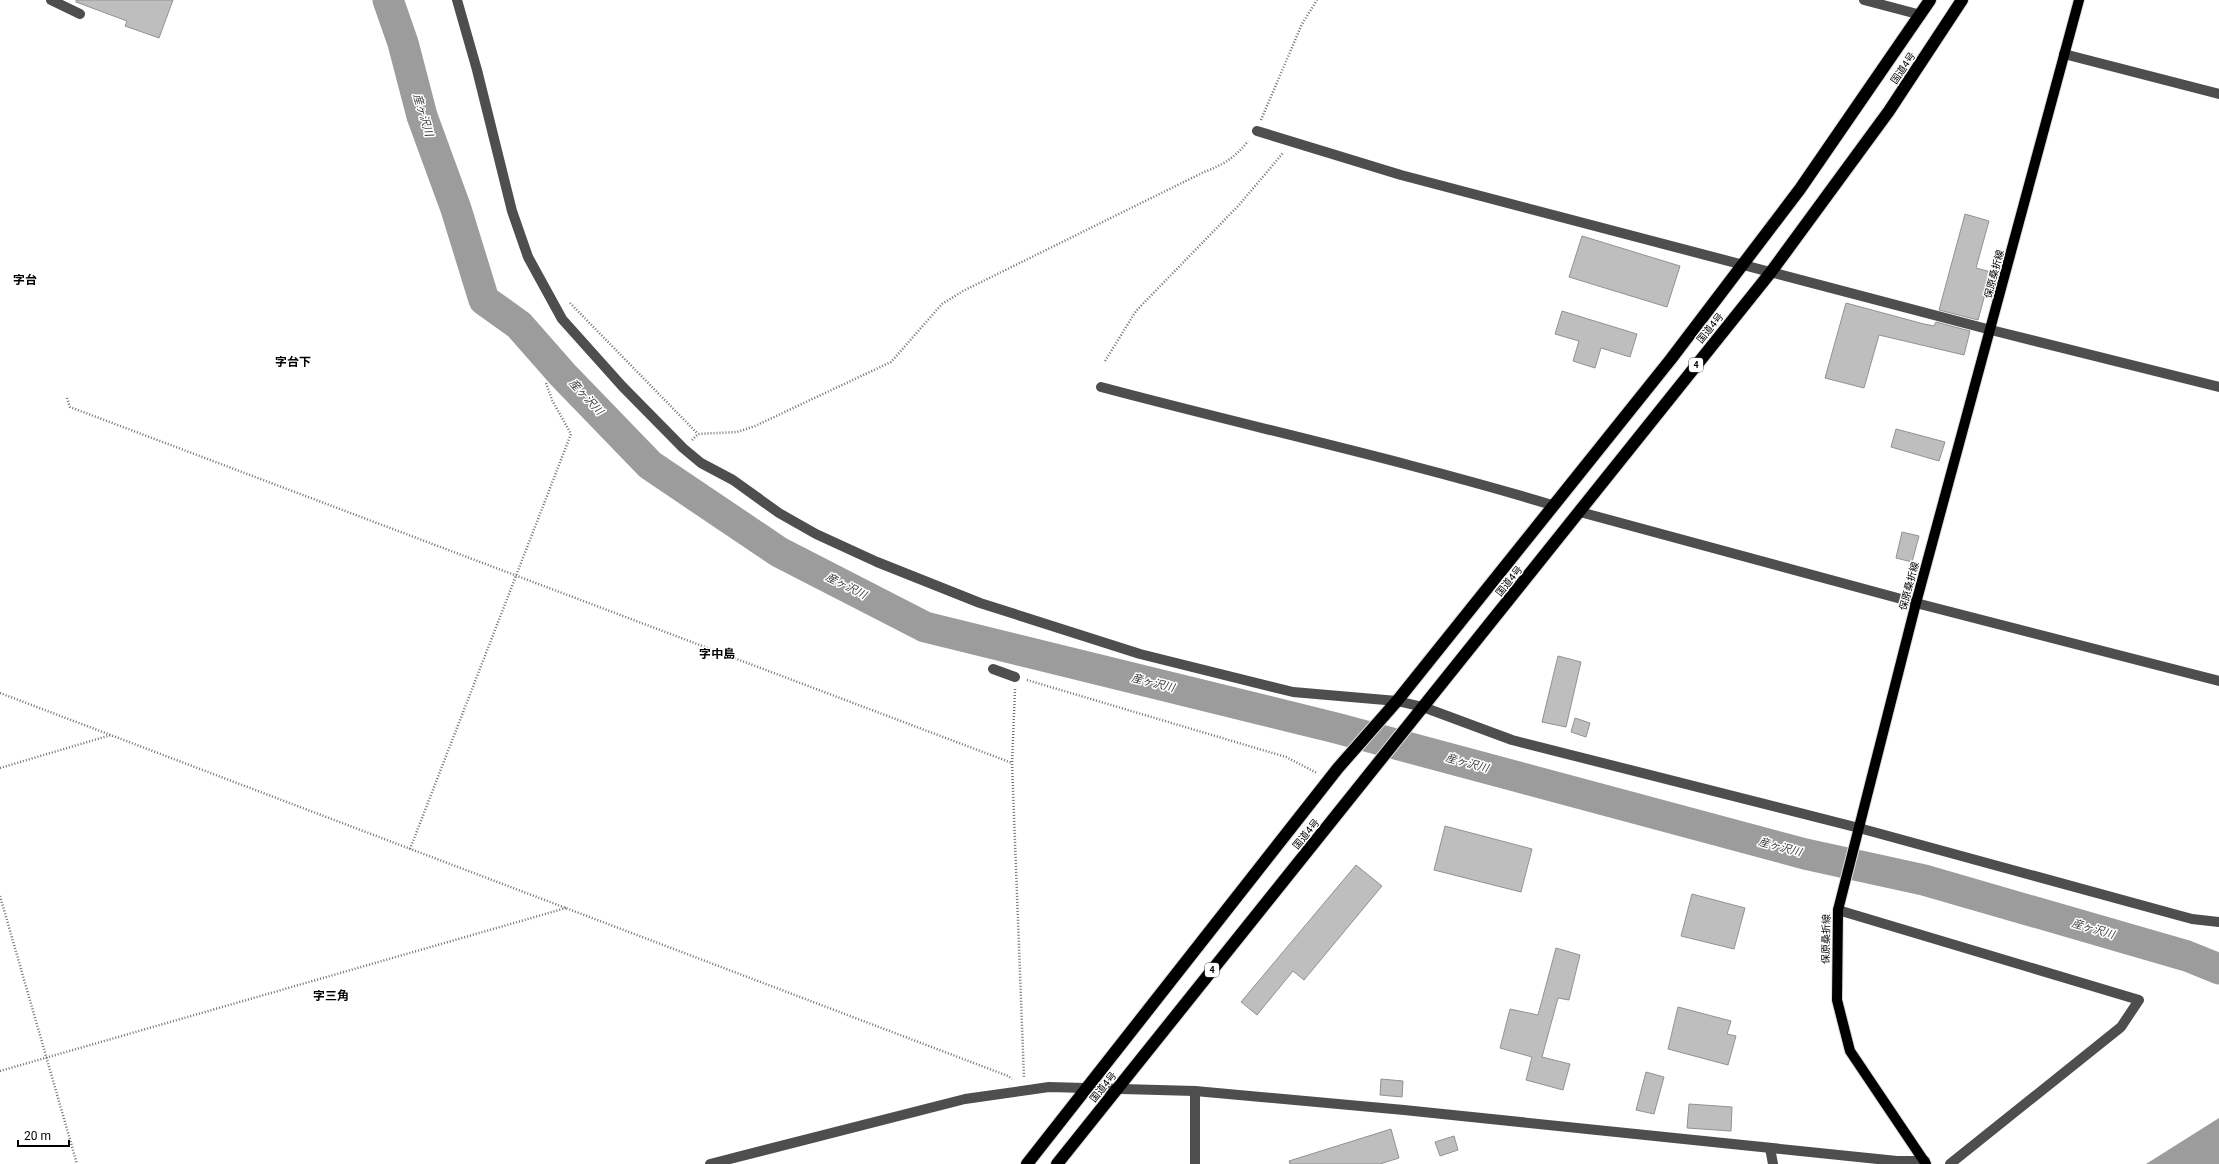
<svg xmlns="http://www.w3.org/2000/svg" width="2219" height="1164" font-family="Roboto,'Noto Sans JP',sans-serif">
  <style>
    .water { fill: #9c9c9c }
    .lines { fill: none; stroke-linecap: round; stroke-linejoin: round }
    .river { stroke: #9c9c9c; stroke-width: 31 }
    .building { fill: #bebebe; stroke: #929292 }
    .major-casing { stroke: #dbdbdb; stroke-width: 12 }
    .highway-casing { stroke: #dbdbdb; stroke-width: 14 }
    .path { stroke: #707070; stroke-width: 2.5; stroke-dasharray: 1 2; stroke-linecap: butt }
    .minor { stroke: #4e4e4e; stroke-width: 10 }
    .major { stroke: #000; stroke-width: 10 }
    .highway { stroke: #000; stroke-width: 12 }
    .labels { text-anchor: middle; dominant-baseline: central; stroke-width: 3; stroke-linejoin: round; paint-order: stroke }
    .shield { fill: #fff; stroke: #4c4c4c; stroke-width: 1 }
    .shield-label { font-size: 9px; font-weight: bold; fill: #000 }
    .street-label { font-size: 10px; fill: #000; stroke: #fff }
    .water-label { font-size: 11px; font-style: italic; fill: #3d3d3d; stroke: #fff }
    .quarter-label { font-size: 12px; font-weight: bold; fill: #000; stroke: #fff }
  </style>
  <rect width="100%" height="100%" fill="#fff"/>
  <polygon class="water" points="2219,1118 2219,1164 2146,1164"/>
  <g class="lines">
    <polyline class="river" points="388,0 403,43 422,116 456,209 484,300 519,325 563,375 650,465 779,552 925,627 1336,728 1805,854 1924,880 2187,956 2219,969"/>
  </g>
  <g class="building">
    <polygon points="76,0 173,0 159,38 125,26 127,21 76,2"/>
    <polygon points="1965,214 1989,221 1976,268 1991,272 1978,320 1939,310"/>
    <polygon points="1582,236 1680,266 1667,307 1569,277"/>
    <polygon points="1846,303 1924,324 1934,326 1936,322 1970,331 1964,355 1879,335 1864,388 1825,378"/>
    <polygon points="1562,311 1637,334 1630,357 1601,348 1595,368 1573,361 1579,341 1555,334"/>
    <polygon points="1896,429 1945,442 1939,461 1891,447"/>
    <polygon points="1902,532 1919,536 1912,562 1896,558"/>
    <polygon points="1558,656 1581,662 1566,727 1542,722"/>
    <polygon points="1575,718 1590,723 1586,737 1571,732"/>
    <polygon points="1445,826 1532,849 1521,892 1434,870"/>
    <polygon points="1356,865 1382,886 1304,980 1293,971 1257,1015 1241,1002"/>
    <polygon points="1692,894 1745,908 1734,949 1681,936"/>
    <polygon points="1556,948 1580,955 1569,1000 1558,998 1542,1057 1570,1064 1563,1090 1526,1080 1532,1057 1500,1048 1510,1009 1538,1015"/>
    <polygon points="1678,1007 1731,1021 1727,1034 1736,1036 1728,1065 1668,1049"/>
    <polygon points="1646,1072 1664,1077 1654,1114 1636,1110"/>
    <polygon points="1381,1079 1403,1081 1402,1097 1380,1095"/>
    <polygon points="1689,1104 1732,1107 1731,1131 1687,1128"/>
    <polygon points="1391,1129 1399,1158 1380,1164 1290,1164 1289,1161"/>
    <polygon points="1454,1136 1458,1150 1440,1156 1435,1142"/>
  </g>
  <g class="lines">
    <g class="major-casing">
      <polyline id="major" points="1926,1164 1850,1051 1837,1000 1838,910 1916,603 2079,0"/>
    </g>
    <g class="highway-casing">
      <g id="highway">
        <polyline points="1027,1164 1338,768 1397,701 1671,359 1800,189 1930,0"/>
        <polyline points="1057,1164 1771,272 1889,111 1962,0"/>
      </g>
    </g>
    <g class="path">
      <polyline points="1261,120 1302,24 1317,0"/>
      <polyline points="570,303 698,434"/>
      <polyline points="1105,361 1136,311 1239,205 1283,153"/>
      <polyline points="67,398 70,407 1012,763"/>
      <path d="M692 440 698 434 737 432 755 426 891 362 942 304 963 291 1204 172C1223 165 1236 157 1248 141"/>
      <polyline points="1027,680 1286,757 1317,773"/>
      <polyline points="1015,689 1012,763 1024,1078"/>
      <polyline points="0,693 1008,1076 1012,1079"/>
      <polyline points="0,768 111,735"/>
      <polyline points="410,849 571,434 552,400 546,383"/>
      <polyline points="0,896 77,1164"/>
      <polyline points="0,1071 566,908"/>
    </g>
    <g class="minor">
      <polyline points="51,0 80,14"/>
      <polyline points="457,0 477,70 512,211 528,257 562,319 622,386 683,448 701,463 733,480 779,513 816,534 877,562 980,603 1140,654 1293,692 1397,701 1423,707 1512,740 1859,828 2192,919 2219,922"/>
      <polyline points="1864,0 1921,15"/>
      <polyline points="2064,54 2219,94"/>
      <polyline points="1257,131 1401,175 1991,330 2219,387"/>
      <path d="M1101 387C1251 427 1403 460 1552 505"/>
      <polyline points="1580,512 1916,603 2219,681"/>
      <polyline points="993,669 1015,677"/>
      <polyline points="1838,910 2139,1000 2121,1027 1950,1164"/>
      <polyline points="1195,1091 1195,1164"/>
      <polyline points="1770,1148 1773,1164"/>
      <polyline points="710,1164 965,1099 1049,1087 1195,1091 1404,1110 1897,1161 1925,1161"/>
    </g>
    <use href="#major" class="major"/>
    <use href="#highway" class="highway"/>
  </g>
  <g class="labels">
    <g class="shield">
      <rect x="1689" y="358" width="14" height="14" rx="3"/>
      <rect x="1205" y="963" width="14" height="14" rx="3"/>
    </g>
    <g class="shield-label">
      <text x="1696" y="365">4</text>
      <text x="1212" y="970">4</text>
    </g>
    <g class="street-label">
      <text transform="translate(1903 68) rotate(-56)">国道4号</text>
      <text transform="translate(1994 274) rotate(-75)">保原桑折線</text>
      <text transform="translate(1710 328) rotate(-51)">国道4号</text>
      <text transform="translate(1509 581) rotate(-51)">国道4号</text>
      <text transform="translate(1909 586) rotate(-75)">保原桑折線</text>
      <text transform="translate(1306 834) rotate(-51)">国道4号</text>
      <text transform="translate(1826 939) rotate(-89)">保原桑折線</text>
      <text transform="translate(1103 1087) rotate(-51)">国道4号</text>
    </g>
    <g class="water-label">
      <text transform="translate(423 115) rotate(73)">産ヶ沢川</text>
      <text transform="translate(586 397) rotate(47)">産ヶ沢川</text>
      <text transform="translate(846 586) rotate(27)">産ヶ沢川</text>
      <text transform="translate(1153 683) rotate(14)">産ヶ沢川</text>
      <text transform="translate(1467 763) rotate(15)">産ヶ沢川</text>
      <text transform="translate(1780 847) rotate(15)">産ヶ沢川</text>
      <text transform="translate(2093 929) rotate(16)">産ヶ沢川</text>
    </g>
    <g class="quarter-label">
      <text x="25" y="280">字台</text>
      <text x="293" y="362">字台下</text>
      <text x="717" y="654">字中島</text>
      <text x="331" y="996">字三角</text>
    </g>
  </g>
  <path d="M18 1140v6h51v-6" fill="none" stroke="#000000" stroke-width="2"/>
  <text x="24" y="1140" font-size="12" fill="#000000" stroke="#ffffff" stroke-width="3" paint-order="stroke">20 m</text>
</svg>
